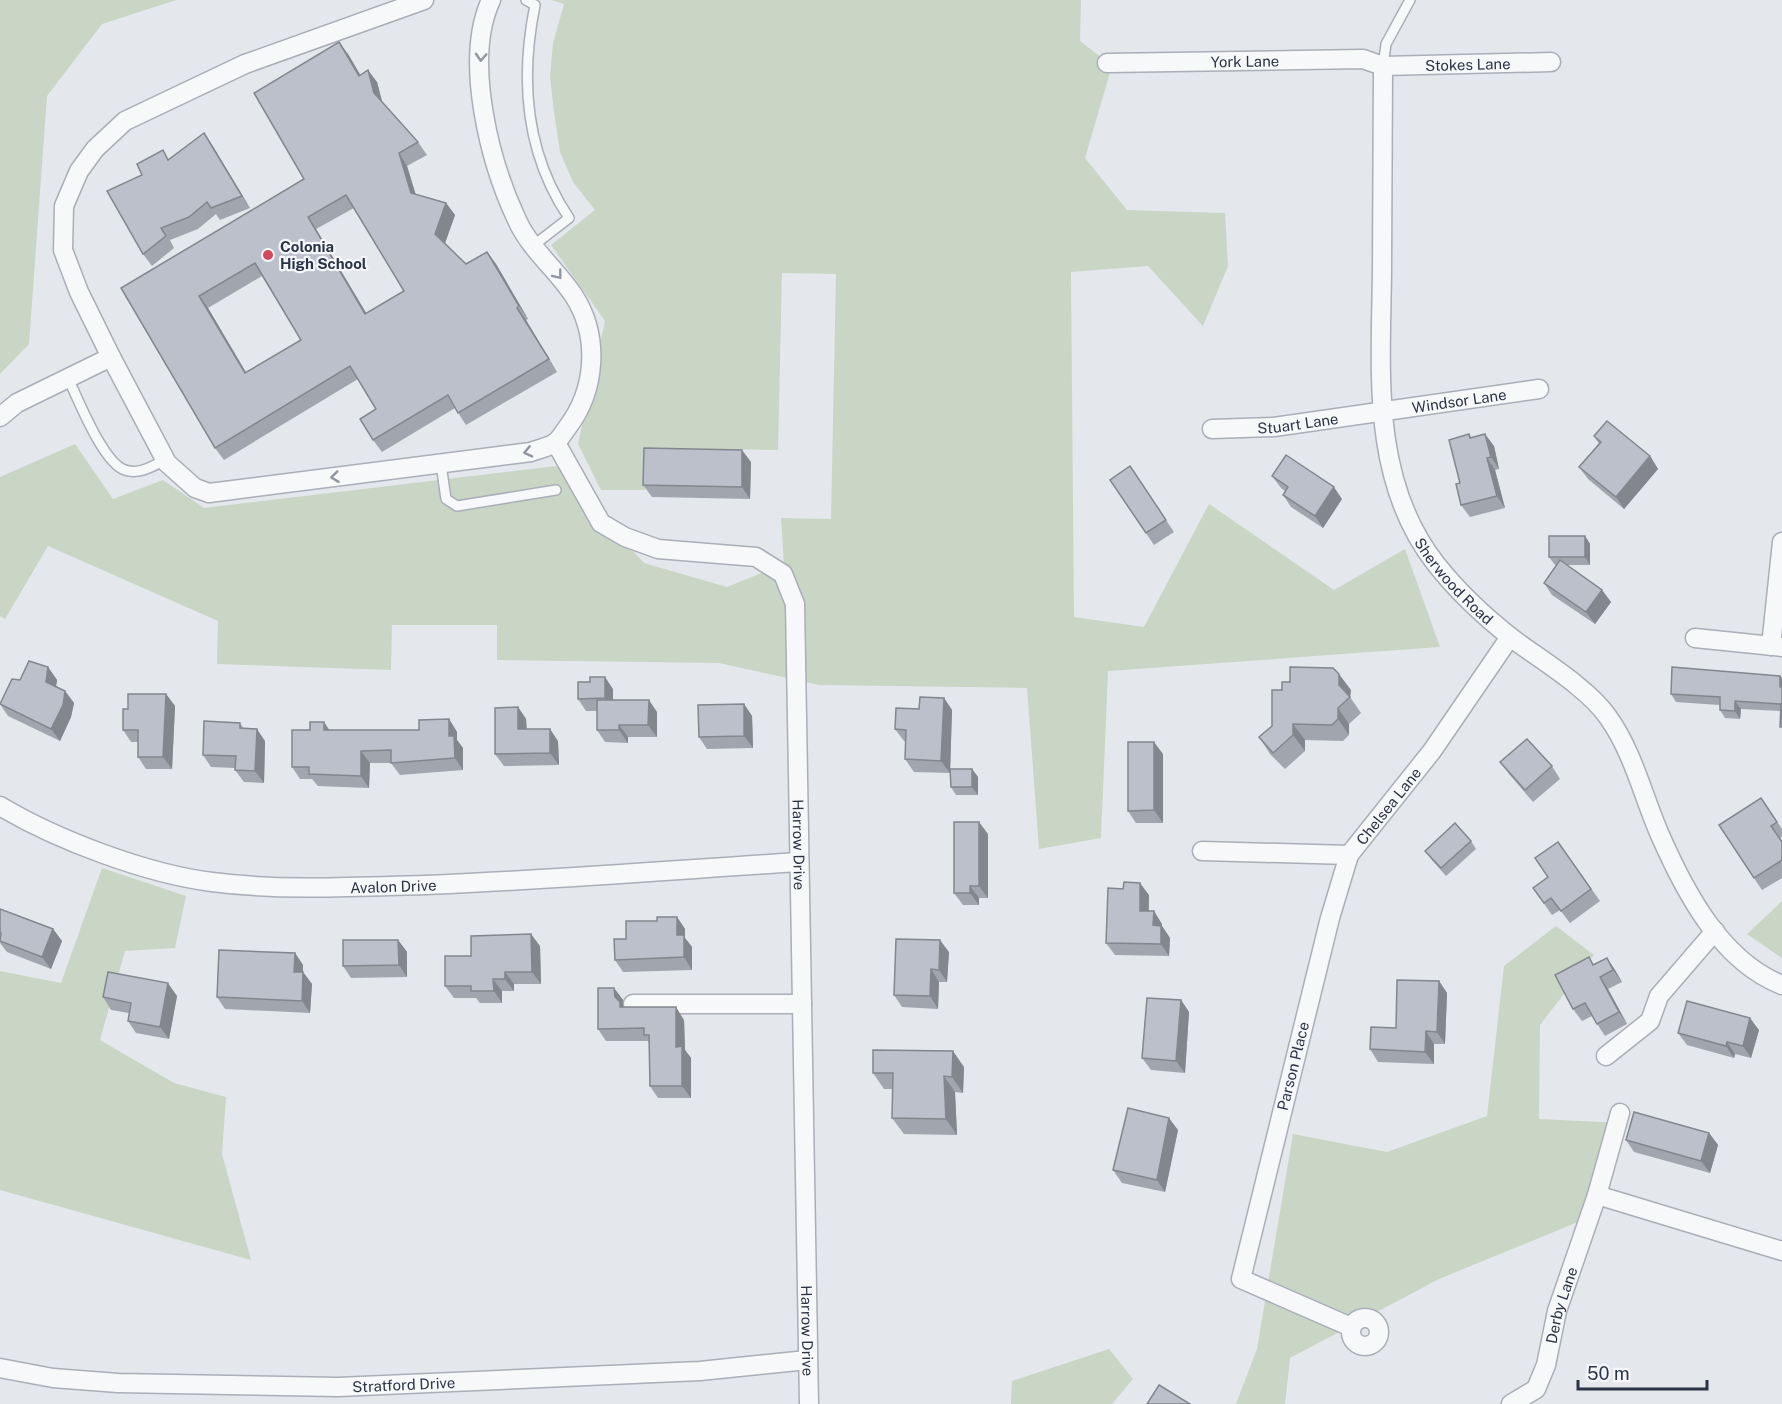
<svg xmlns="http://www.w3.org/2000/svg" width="1782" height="1404" font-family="'Public Sans',sans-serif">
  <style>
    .green { fill: #c9d6c5 }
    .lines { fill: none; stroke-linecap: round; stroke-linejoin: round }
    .lane-casing { stroke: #a9aeb7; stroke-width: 12 }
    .street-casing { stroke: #a9aeb7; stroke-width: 21 }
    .lane { stroke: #f7f8fa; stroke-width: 9 }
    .street { stroke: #f7f8fa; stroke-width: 18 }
    .wall { fill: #a1a5ae; fill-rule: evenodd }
    .shaded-wall { fill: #83868d }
    .building { fill: #bbc0ca; stroke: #83868d; stroke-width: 1.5; fill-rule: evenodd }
    .oneway { stroke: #9196a0 }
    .poi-dot { fill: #d1495b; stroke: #f4f6f9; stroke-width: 2 }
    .labels { text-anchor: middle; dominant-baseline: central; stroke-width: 4.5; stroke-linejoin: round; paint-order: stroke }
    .street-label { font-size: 15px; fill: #2b3445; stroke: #f4f6f9 }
    .poi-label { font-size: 15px; font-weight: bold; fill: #2b3445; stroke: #f4f6f9; text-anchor: start }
  </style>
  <rect width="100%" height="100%" fill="#e4e7ec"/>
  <g class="green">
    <polygon points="0,0 176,0 102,24 47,96 29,344 0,374"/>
    <polygon points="552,0 1081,0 1080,41 1112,66 1085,158 1127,210 1225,213 1228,266 1203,326 1148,266 1071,272 1074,617 1144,627 1209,504 1334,590 1405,549 1440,647 1108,671 1101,838 1039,849 1027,688 819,685 719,663 497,660 497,625 392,625 391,670 217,664 218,621 48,546 5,619 0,616 0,477 75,444 113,499 163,480 204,508 556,466 644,563 727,587 784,564 781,518 831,519 836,274 782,273 778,450 646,448 645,490 601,490 578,444 605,321 551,245 595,210 573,182 560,152 554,112 550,77 553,43 564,4"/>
    <polygon points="102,868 186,896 175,948 125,951 100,1040 174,1083 226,1097 222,1154 251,1260 0,1190 0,971 61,983"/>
    <polygon points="1782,901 1782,958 1747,934"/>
    <polygon points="1556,926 1594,955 1540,1025 1539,1119 1621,1123 1595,1215 1439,1279 1290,1358 1285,1404 1236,1404 1257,1349 1293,1134 1387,1152 1487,1116 1504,966"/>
    <polygon points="1109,1349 1133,1379 1112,1404 1011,1404 1012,1381"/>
  </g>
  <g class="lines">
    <g class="lane-casing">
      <g id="lane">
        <path d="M526 0 535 5C520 79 525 153 569 218L534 245"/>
        <polyline points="1383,66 1386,44 1410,0"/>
        <path d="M68 378C78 399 103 463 125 470 139 475 153 466 165 460"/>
        <polyline points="441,464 446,499 457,506 556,490"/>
      </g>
    </g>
    <g class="street-casing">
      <g id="street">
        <path d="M424 0 245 64 125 121 95 149 79 171 64 206 63 250 79 292 111 357 167 463 195 488 209 493 531 452C538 449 550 447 556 442 560 439 564 432 567 428 596 390 600 337 574 296 557 270 530 249 517 220 490 163 463 60 491 0"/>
        <path id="s1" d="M1107 63 1363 59 1383 66 1551 62"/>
        <path id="s2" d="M1383 66C1383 134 1382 202 1382 270 1381 371 1370 480 1436 564 1458 592 1485 617 1513 639 1541 660 1588 688 1608 717 1633 752 1643 796 1660 835 1685 892 1721 961 1782 985"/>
        <polyline points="0,417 17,403 111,357"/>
        <path id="s3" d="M1212 429 1274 427 1539 389"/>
        <path id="s4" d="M556 443 601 523 625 537 658 549 756 557 783 574 795 604 809 1404"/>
        <polyline points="1695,638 1782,647"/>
        <polyline points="1771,646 1782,542"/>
        <path id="s5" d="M0 806C57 840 147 874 212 882 282 891 354 887 425 885 550 880 675 870 799 862"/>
        <path id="s6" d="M1202 851 1349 855 1432 751 1510 637"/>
        <polyline points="1349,855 1330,918 1241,1279 1351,1327"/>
        <polyline points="633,1004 802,1004"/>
        <polyline points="1606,1056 1650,1021 1659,996 1715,931"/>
        <polyline points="1597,1195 1782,1251"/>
        <circle cx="1365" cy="1332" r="14"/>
        <path id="s7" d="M0 1368 53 1378 118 1383 338 1387 700 1371 807 1360"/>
        <path id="s8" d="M1511 1404 1536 1389 1546 1365 1557 1311 1597 1195 1620 1113"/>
      </g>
    </g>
    <use href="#lane" class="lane"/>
    <use href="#street" class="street"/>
  </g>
  <g class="wall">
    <path d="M348 54 360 75 377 82 382 102 418 142 427 155 407 166 416 195 446 203 455 215 445 243 466 264 487 252 496 264 528 319 526 320 557 372 466 425 455 408 382 452 373 440 376 409 358 379 224 460 215 448 121 288 304 179ZM354 208 404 291 366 314 316 229ZM262 276 301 340 246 372 208 308Z"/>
    <polygon points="212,145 250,208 220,220 216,214 198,229 170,240 174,248 152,266 143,254 142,175 170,160"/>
    <polygon points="1469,434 1472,438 1494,446 1499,469 1495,470 1505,508 1470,517 1461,505 1460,483"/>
    <polygon points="1594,436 1650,456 1658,469 1624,509 1588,479 1579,467 1599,444"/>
    <polygon points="751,462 750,499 652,497 643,485"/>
    <polygon points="1130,466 1174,532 1154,545 1110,480"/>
    <polygon points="1272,476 1342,499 1323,528 1291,507 1283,495 1285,491 1281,488"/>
    <polygon points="1585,536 1590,544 1590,565 1567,565 1602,590 1611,602 1595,624 1552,595 1544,583 1556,565 1555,565 1549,557"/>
    <polygon points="48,667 57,680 56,686 65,691 74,703 71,717 60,741 8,716 0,704 20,680"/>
    <polygon points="1780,676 1782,678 1782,727 1781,711 1741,709 1740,719 1725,718 1720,710 1720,705 1676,702 1671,694"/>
    <polygon points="613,689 613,700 657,712 657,737 628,737 628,743 605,742 597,730 597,711 586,711 578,699"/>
    <polygon points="1351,690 1350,697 1361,713 1349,724 1349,735 1343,741 1305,740 1305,751 1285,769 1270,754 1259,737"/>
    <polygon points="166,694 175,706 172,769 146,769 138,757 138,742 131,742 123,730 128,709"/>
    <polygon points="944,698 952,710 950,773 914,772 905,759 906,742 904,741 895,729 919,709"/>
    <polygon points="744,704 752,716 753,748 707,749 699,737"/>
    <polygon points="518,707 526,719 527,729 558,741 559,765 504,766 495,754"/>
    <polygon points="449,719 457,732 457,740 463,748 463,770 400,775 391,763 370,763 369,788 318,786 312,779 300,779 292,767 310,730 419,730"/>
    <polygon points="240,723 244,729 265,741 264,783 244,782 235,770 235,768 211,767 203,755"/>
    <polygon points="1163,754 1163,823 1136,823 1128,811"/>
    <polygon points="1500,762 1552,766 1560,779 1533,802 1509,774"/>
    <polygon points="972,769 978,777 978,795 956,795 951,787"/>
    <polygon points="1761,798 1782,829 1782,837 1780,838 1782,841 1782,878 1762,890 1754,878"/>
    <polygon points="988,834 988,898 979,898 979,905 963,905 954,893"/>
    <polygon points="1471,841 1476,849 1446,876 1431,859 1425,851"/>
    <polygon points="1558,842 1600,901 1570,923 1560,910 1552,915 1533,888 1548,877"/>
    <polygon points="1149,895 1149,911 1162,924 1162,926 1170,938 1169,956 1115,955 1106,943"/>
    <polygon points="0,909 53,929 62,941 51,969 7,952 0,943"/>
    <polygon points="677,917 685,929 685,938 692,947 692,970 623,972 615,960 657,921"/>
    <polygon points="398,940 407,952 407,977 351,978 343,966"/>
    <polygon points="540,946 541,984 514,984 514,991 502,991 502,1003 480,1003 476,998 454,998 445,986 471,956"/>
    <polygon points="949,952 947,982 939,982 938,1009 902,1007 894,995"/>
    <polygon points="295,953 303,965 303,972 312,984 310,1013 225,1009 217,997"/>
    <polygon points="1589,957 1594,965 1607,958 1615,970 1622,982 1608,989 1627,1024 1605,1036 1592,1016 1582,1021 1573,1009"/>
    <polygon points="1439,981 1447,993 1445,1044 1434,1044 1434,1064 1378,1062 1370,1049 1396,1028"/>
    <polygon points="614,988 623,1000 623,1007 684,1020 685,1050 691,1058 691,1098 658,1098 650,1086 649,1043 648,1041 606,1041 598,1029"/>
    <polygon points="177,996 169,1039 136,1033 128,1021 129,1013 111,1010 103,997"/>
    <polygon points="1181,1000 1189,1012 1185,1073 1151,1070 1142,1058"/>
    <polygon points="1759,1030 1751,1058 1735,1054 1734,1058 1687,1045 1678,1033"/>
    <polygon points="964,1067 963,1093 955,1092 957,1135 904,1134 892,1118 893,1089 884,1089 873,1073"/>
    <polygon points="1178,1130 1165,1192 1122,1183 1113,1170"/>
    <polygon points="1709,1133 1718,1145 1710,1173 1634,1152 1626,1140"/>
  </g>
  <g class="shaded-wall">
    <polygon points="339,42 348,54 368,88 359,76"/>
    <polygon points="368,70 377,82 383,105 374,93"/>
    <polygon points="204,133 212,145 250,208 242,196"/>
    <polygon points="399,153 407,166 419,206 411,193"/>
    <polygon points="446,203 455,215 444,246 435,234"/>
    <polygon points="308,217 316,229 374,326 365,314"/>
    <polygon points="487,252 496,264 528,319 519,306"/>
    <polygon points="199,296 208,308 253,385 245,373"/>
    <polygon points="517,308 526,320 557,372 549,359"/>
    <polygon points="1485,434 1494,446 1499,469 1491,457"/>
    <polygon points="742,450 751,462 750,499 742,487"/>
    <polygon points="1650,456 1658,469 1624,509 1616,497"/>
    <polygon points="1487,458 1495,470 1505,508 1497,496"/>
    <polygon points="1334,487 1342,499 1323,528 1315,516"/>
    <polygon points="1585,536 1590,544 1590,565 1585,557"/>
    <polygon points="1602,590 1611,602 1595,624 1586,612"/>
    <polygon points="48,667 57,680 55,694 46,682"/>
    <polygon points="1339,674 1351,690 1350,697 1339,685"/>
    <polygon points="1780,676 1782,678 1782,690 1780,687"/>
    <polygon points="605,677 613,689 613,710 605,698"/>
    <polygon points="65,691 74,703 71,717 60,741 51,729"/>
    <polygon points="166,694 175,706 172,769 163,757"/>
    <polygon points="944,698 952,710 950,773 941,761"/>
    <polygon points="649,700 657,712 657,737 648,725"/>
    <polygon points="1735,701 1741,709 1740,719 1735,711"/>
    <polygon points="744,704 752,716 753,748 744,736"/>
    <polygon points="518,707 526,719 527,741 518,729"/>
    <polygon points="1338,708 1349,724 1349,735 1338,719"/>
    <polygon points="449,719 457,732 457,740 463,748 463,770 455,758 449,736"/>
    <polygon points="324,722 332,734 324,730"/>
    <polygon points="1293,724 1305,740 1305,751 1293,735"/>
    <polygon points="619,725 628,737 628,743 619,730"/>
    <polygon points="257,729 265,741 264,783 255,771"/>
    <polygon points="550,729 558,741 559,765 550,753"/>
    <polygon points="1154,742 1163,754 1163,823 1154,810"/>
    <polygon points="361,751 370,763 369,788 361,776"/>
    <polygon points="972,769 978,777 978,795 972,787"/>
    <polygon points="979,822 988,834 988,898 979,886"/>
    <polygon points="1140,883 1149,895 1148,923 1140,911"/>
    <polygon points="970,886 979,898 979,905 970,893"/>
    <polygon points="1154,911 1162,924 1162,926 1170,938 1169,956 1161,944 1153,925"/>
    <polygon points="677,917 685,929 685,938 692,947 692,970 684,957 677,935"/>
    <polygon points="53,929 62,941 51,969 42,957"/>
    <polygon points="531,934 540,946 541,984 532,972"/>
    <polygon points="398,940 407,952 407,977 399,965"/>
    <polygon points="940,940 949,952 947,982 939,970"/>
    <polygon points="295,953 303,965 303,972 312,984 310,1013 302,1001 294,972"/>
    <polygon points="1607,958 1615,970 1622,982 1613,970"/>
    <polygon points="931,969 939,982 938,1009 930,996"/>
    <polygon points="505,972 514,984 514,991 505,979"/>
    <polygon points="1600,977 1608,989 1627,1024 1619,1012"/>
    <polygon points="493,979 502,991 502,1003 494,991"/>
    <polygon points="1439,981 1447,993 1445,1044 1437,1032"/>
    <polygon points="168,983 177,996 169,1039 160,1027"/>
    <polygon points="614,988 623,1000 623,1006 629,1014 629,1019 615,997"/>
    <polygon points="1181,1000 1189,1012 1185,1073 1176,1061"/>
    <polygon points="676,1007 684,1020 685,1050 691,1058 691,1098 682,1086 676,1047"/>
    <polygon points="1750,1018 1759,1030 1751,1058 1743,1046"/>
    <polygon points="1426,1031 1434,1044 1434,1064 1425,1052"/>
    <polygon points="1727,1042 1735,1054 1734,1058 1726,1046"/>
    <polygon points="953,1051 964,1067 963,1093 952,1077"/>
    <polygon points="944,1076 955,1092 957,1135 946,1119"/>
    <polygon points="1169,1118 1178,1130 1165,1192 1157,1180"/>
    <polygon points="1709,1133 1718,1145 1710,1173 1701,1161"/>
  </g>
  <g class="building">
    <path d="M339 42 359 76 368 70 374 93 418 142 399 153 411 193 446 203 435 234 466 264 487 252 519 306 517 308 549 359 458 413 448 395 373 440 360 419 376 409 350 366 215 448 121 288 304 179 254 93ZM346 195 404 291 365 314 308 217ZM255 263 301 340 245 373 199 296Z"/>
    <polygon points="204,133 242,196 211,208 207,202 189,217 161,228 166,236 143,254 107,191 142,175 137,164 163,150 168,160"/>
    <polygon points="1607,421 1650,456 1616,497 1579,467 1601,442 1594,436"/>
    <polygon points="1469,434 1470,438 1485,434 1491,457 1487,458 1497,496 1461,505 1456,484 1460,483 1449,440"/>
    <polygon points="644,448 742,450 742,487 643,485"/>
    <polygon points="1286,455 1334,487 1315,516 1283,495 1288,487 1272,476"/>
    <polygon points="1130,466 1166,520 1146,533 1110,480"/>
    <rect x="1549" y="536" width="36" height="21"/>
    <polygon points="1560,560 1602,590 1586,612 1544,583"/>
    <polygon points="29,661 48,667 46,682 65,691 63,705 51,729 0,704 12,679 20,680"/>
    <polygon points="1290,667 1333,668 1339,674 1339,685 1350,697 1338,708 1338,719 1332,725 1293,724 1293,735 1273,753 1259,737 1272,726 1272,690 1282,690 1282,682 1290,682"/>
    <polygon points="1672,667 1780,676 1780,687 1782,687 1782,727 1780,727 1781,704 1735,701 1735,711 1720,710 1720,697 1671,694"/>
    <polygon points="590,677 605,677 605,698 578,699 578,682 590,682"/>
    <polygon points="128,694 166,694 163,757 138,757 138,730 123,730 123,709 128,709"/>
    <polygon points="920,697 944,698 941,761 905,759 906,730 895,729 896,708 919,709"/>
    <polygon points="597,700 649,700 648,725 619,725 619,730 597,730"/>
    <polygon points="744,704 744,736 699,737 698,705"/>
    <polygon points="518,707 518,729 550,729 550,753 495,754 495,708"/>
    <polygon points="449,719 449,736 454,736 455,758 391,763 391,750 361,751 361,776 309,774 309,767 292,767 292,730 310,730 310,722 324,722 324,730 419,730 419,720"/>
    <polygon points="204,721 240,723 240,728 257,729 255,771 235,770 236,756 203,755"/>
    <polygon points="1527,739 1552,766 1525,790 1500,762"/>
    <polygon points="1128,742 1154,742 1154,810 1128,811"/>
    <polygon points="950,769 972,769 972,787 951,787"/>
    <polygon points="1761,798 1777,822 1771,826 1782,842 1782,860 1754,878 1719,825"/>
    <polygon points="954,822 979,822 979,886 970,886 970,893 954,893"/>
    <polygon points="1455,823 1471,841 1441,868 1425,851"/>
    <polygon points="1558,842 1591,889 1561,911 1551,898 1544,903 1533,888 1548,877 1535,858"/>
    <polygon points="1124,882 1140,883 1140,911 1154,911 1153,925 1161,926 1161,944 1106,943 1108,888 1123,889"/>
    <polygon points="0,909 53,929 42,957 0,941 1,933 0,932"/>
    <polygon points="657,917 677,917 677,935 684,935 684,957 615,960 614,939 626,939 626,921 657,921"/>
    <polygon points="531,934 532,972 505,972 505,979 493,979 494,991 471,991 471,986 445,986 445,956 471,956 471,936"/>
    <polygon points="896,939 940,940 939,970 931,969 930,996 894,995"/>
    <polygon points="343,940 398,940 399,965 343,966"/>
    <polygon points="219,950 295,953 294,972 303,972 302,1001 217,997"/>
    <polygon points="1589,957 1593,965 1607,958 1613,970 1600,977 1619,1012 1597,1024 1585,1003 1573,1009 1555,975"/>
    <polygon points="108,972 168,983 160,1027 128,1021 131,1003 103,997"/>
    <polygon points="1397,980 1439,981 1437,1032 1426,1031 1425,1052 1370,1049 1371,1027 1396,1028"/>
    <polygon points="598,988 614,988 615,997 620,1002 620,1007 676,1007 676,1047 682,1046 682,1086 650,1086 649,1035 644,1035 644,1028 598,1029"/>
    <polygon points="1147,998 1181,1000 1176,1061 1142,1058"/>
    <polygon points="1687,1001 1750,1018 1743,1046 1727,1042 1726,1046 1678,1033"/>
    <polygon points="873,1050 953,1051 952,1077 944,1076 946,1119 892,1118 893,1073 873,1073"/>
    <polygon points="1128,1108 1169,1118 1157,1180 1113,1170"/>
    <polygon points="1634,1112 1709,1133 1701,1161 1626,1140"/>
    <polygon points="1159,1385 1190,1404 1147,1404"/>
  </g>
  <defs><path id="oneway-chevron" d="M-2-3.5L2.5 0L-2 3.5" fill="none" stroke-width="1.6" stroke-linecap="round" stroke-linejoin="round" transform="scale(1.5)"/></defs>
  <g class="oneway">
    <use href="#oneway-chevron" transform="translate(481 57) rotate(93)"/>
    <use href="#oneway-chevron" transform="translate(558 275) rotate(52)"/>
    <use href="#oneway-chevron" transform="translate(528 452) rotate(167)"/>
    <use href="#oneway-chevron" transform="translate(335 477) rotate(173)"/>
  </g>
  <circle class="poi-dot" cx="268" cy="255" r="6"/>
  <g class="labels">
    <g class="street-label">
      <text stroke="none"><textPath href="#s1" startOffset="138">York Lane</textPath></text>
      <text stroke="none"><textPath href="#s1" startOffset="362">Stokes Lane</textPath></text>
      <text stroke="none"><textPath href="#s3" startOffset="249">Windsor Lane</textPath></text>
      <text stroke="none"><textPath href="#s3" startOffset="86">Stuart Lane</textPath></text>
      <text stroke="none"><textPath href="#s2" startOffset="534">Sherwood Road</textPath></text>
      <text stroke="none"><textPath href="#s6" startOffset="210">Chelsea Lane</textPath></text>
      <text stroke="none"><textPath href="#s4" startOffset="558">Harrow Drive</textPath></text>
      <text stroke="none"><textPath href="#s5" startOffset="408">Avalon Drive</textPath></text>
      <text transform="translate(1293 1066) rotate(-76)">Parson Place</text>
      <text stroke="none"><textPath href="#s8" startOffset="117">Derby Lane</textPath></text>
      <text stroke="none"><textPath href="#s4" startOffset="1044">Harrow Drive</textPath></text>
      <text stroke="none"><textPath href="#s7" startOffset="405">Stratford Drive</textPath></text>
    </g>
    <g class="poi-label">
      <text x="280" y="246">Colonia<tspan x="280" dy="17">High School</tspan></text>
    </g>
  </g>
  <path d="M1578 1380v9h129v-9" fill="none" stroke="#2b3445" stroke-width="3"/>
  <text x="1587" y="1380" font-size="18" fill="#2b3445" stroke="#f4f6f9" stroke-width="4.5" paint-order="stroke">50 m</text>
</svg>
